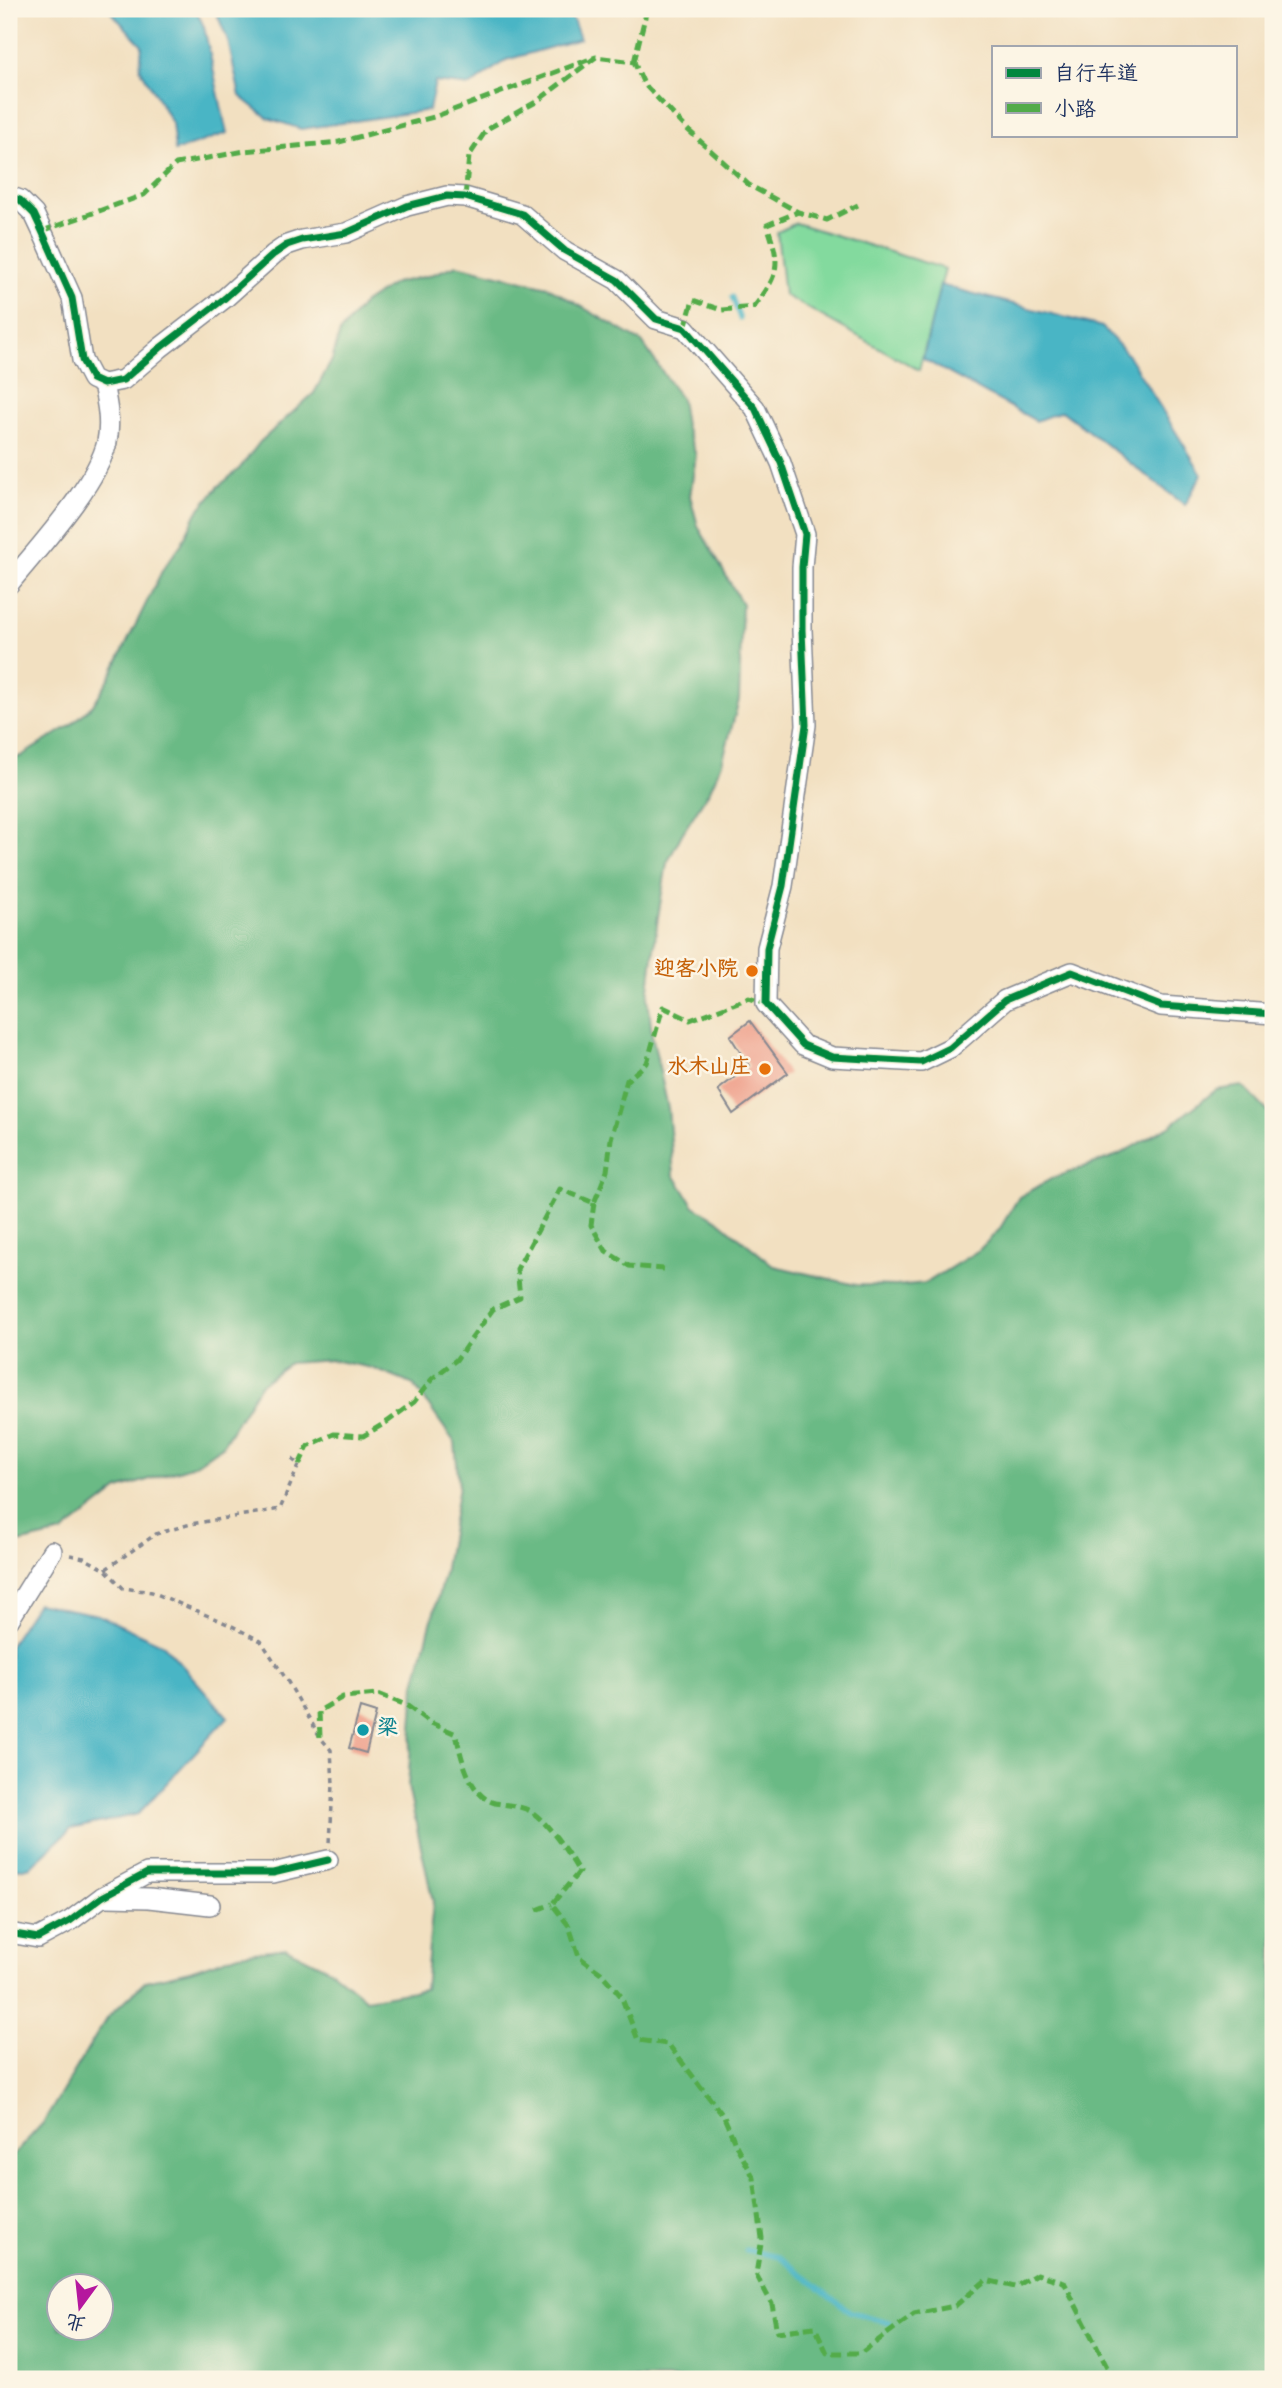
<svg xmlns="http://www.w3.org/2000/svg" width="1282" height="2388" font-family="'Gochi Hand','LXGW WenKai TC',sans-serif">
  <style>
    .green { fill: #83da9e; stroke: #4f847e; stroke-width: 2 }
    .forest { fill: #6aba85; stroke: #427472; stroke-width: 2; fill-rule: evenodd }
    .water { fill: #49b5c5; stroke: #327292; stroke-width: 2 }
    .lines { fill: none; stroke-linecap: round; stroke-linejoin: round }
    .stream { stroke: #49b5c5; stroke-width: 5 }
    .building { fill: #ee9d88 }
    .minor-casing { stroke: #868890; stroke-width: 22 }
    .path { stroke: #868890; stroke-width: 3.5; stroke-dasharray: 5 5; stroke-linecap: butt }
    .minor { stroke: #fff; stroke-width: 19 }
    .quiet { stroke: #52ab49; stroke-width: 5; stroke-dasharray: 10 5; stroke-linecap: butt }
    .cycleway-casing { stroke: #fcf5e5; stroke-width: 11 }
    .cycleway { stroke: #00873e; stroke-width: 7 }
    .food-dot { fill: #e8710a; stroke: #fcf5e5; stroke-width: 2.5 }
    .culture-dot { fill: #0f9aa8; stroke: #fcf5e5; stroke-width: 2.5 }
    .labels { text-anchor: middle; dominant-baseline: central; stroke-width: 5; stroke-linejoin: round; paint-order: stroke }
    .food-label { font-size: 21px; font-weight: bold; fill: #c56008; stroke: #fcf5e5; text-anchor: end }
    .culture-label { font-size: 21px; font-weight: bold; fill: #0d838f; stroke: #fcf5e5; text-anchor: start }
  </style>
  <rect width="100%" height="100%" fill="#fcf5e5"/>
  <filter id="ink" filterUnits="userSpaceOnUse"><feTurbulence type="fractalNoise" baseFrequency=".0143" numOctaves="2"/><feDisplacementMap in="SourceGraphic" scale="14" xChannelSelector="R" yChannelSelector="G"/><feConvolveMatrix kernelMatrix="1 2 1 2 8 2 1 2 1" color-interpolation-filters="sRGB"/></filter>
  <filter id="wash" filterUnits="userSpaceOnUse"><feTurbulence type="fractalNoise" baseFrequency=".00686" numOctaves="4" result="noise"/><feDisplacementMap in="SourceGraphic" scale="28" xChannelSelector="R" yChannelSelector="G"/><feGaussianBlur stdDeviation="1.57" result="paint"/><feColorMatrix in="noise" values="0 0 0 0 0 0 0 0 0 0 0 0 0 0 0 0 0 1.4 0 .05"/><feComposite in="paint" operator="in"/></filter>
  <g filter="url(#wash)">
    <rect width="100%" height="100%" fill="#f2e0c1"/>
    <polygon class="green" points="796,223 945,269 919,370 784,295 777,232"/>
    <path class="forest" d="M457 265 548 287 642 342 681 399 685 426 696 455 690 496 698 526 742 604 739 700 722 763 710 790 682 834 667 863 658 917 648 997 652 1035 668 1108 674 1175 694 1206 718 1220 774 1266 856 1285 896 1286 926 1283 979 1250 999 1230 1019 1197 1053 1178 1118 1155 1171 1125 1216 1090 1243 1086 1273 1117V2379H9V2160L44 2122 106 2019 146 1981 190 1971 239 1954 286 1948 332 1971 366 1999 425 1989 433 1902 408 1787 415 1684 444 1574 459 1486 455 1443 414 1385 372 1368 332 1360 289 1363 260 1385 222 1446 194 1465 119 1489 62 1533 9 1545V761L21 756 71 725 93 705 110 677 163 569 182 543 197 512 218 487 239 469 260 442 314 393 332 360 340 332 364 303 395 283 428 276ZM60 2286H102V2328H60Z"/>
    <g class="water">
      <polygon points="108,9 196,9 204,27 227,133 175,151 172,123 140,68 142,45"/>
      <polygon points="215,9 569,9 580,39 506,60 470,86 435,82 429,110 301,129 268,118 240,96 228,41"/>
      <polygon points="940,285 1102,327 1128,355 1202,474 1185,505 1062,411 1036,421 923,359"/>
      <polygon points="37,1603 98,1615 164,1645 228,1717 138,1814 71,1829 31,1866 18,1869 9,1866 9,1646"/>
    </g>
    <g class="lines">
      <g class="stream">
        <polyline points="732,297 740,319"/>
        <polyline points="746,2250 779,2257 851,2312 889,2322"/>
      </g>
    </g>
    <g id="blocks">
      <g class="building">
        <polygon points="750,1021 788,1073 733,1114 718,1090 749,1066 730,1036"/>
        <polygon points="360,1708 376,1713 366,1753 349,1748"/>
      </g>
    </g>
  </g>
  <g filter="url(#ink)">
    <use href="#blocks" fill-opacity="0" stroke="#868890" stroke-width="2"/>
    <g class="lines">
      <g class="minor-casing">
        <g id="minor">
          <polyline points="9,196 20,200 34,214 42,231 72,298 82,360 92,379 103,384 123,380 160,348 225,298 274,254 287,245 302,240 346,233 407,206 447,196 465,197 522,214 565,251 617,280 656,319 685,328 755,408 781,463 805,534 802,567 802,630 806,725 783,886 767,948 766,1004 803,1045 832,1057 921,1062 950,1048 1005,1000 1072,972 1161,1006 1273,1014"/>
          <path d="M9 584C37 549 97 485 107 442 111 422 107 403 103 384"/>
          <polyline points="9,1620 52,1551"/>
          <polyline points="107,1897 149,1898 210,1905"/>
          <polyline points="9,1933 38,1938 70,1921 102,1897 147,1873 273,1873 328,1860"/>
        </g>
      </g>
      <g class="path">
        <polyline points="70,1555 84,1558 106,1570 123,1588 152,1592 230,1625 261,1641 288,1682 320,1737 331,1750 333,1784 330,1844"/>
        <polyline points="106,1569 156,1534 191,1524 280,1509 299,1465 291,1458"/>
      </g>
      <use href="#minor" class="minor"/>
      <g class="quiet">
        <polyline points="634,62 647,9"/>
        <polyline points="465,197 469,156 487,129 536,102 596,57 634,62 644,84 688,130 749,185 798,212 827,220 858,205"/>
        <polyline points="42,231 144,195 176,164 245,151 339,142 434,117 596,57"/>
        <path d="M685 328 693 300 721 310 754 307C780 273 781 265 767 225L798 212"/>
        <polyline points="594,1203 591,1225 606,1251 629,1266 664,1269"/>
        <polyline points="299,1465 308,1446 334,1434 363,1436 387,1422 414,1402 432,1379 456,1360 493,1309 520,1297 517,1269 560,1189 594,1203 607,1171 611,1139 627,1080 647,1063 663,1007 690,1020 749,998 766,1004"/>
        <path d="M320 1737 319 1711 343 1697 378 1694 406 1705 429 1722 456 1734C461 1756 469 1796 495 1803 506 1805 523 1806 532 1812 549 1824 569 1854 579 1872L552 1904 569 1926 579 1957 601 1973 621 1996 638 2040 668 2044 724 2117 736 2145 754 2178 762 2238 756 2274 772 2304 777 2332 815 2327 827 2353H861L914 2314 955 2306 986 2280 1015 2287 1037 2274 1064 2282 1112 2377 1121 2379"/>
        <polyline points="537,1910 552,1904"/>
      </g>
      <g class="cycleway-casing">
        <g id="cycleway">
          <polyline points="9,196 20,200 34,214 42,231 72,298 82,360 92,379 103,384 123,380 160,348 225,298 274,254 287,245 302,240 346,233 407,206 447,196 465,197 522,214 565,251 617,280 656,319 685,328 755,408 781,463 805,534 802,567 802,630 806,725 783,886 767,948 766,1004 803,1045 832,1057 921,1062 950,1048 1005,1000 1072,972 1161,1006 1273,1014"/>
          <polyline points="9,1933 38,1938 70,1921 102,1897 147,1873 273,1873 328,1860"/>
        </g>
      </g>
      <use href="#cycleway" class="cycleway"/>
    </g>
  </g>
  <g class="food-dot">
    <circle cx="752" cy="971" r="7"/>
    <circle cx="765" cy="1069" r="7"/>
  </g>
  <circle class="culture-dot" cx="363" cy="1730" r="7"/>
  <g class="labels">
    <g class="food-label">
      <text x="738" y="971">迎客小院</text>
      <text x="751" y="1069">水木山庄</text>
    </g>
    <g class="culture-label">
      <text x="377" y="1730">梁</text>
    </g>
  </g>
  <rect width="1282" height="2388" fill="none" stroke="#fcf5e5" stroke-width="35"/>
  <rect x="992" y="46" width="245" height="91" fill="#fcf5e5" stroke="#a2a6af" stroke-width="2"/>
  <rect x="1006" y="68" width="35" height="10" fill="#00873e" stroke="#a2a6af" stroke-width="2"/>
  <text x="1054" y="80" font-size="21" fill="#1b2f5e">自行车道</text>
  <rect x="1006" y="103" width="35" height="10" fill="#52ab49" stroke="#a2a6af" stroke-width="2"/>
  <text x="1054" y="116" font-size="21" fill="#1b2f5e">小路</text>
  <g transform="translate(80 2307) rotate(195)"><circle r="33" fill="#fcf5e5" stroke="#a2a6af" stroke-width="2"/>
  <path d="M0-5L12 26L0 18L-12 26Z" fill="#b5179e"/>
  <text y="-10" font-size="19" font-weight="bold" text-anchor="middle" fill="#1b2f5e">北</text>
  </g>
</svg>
